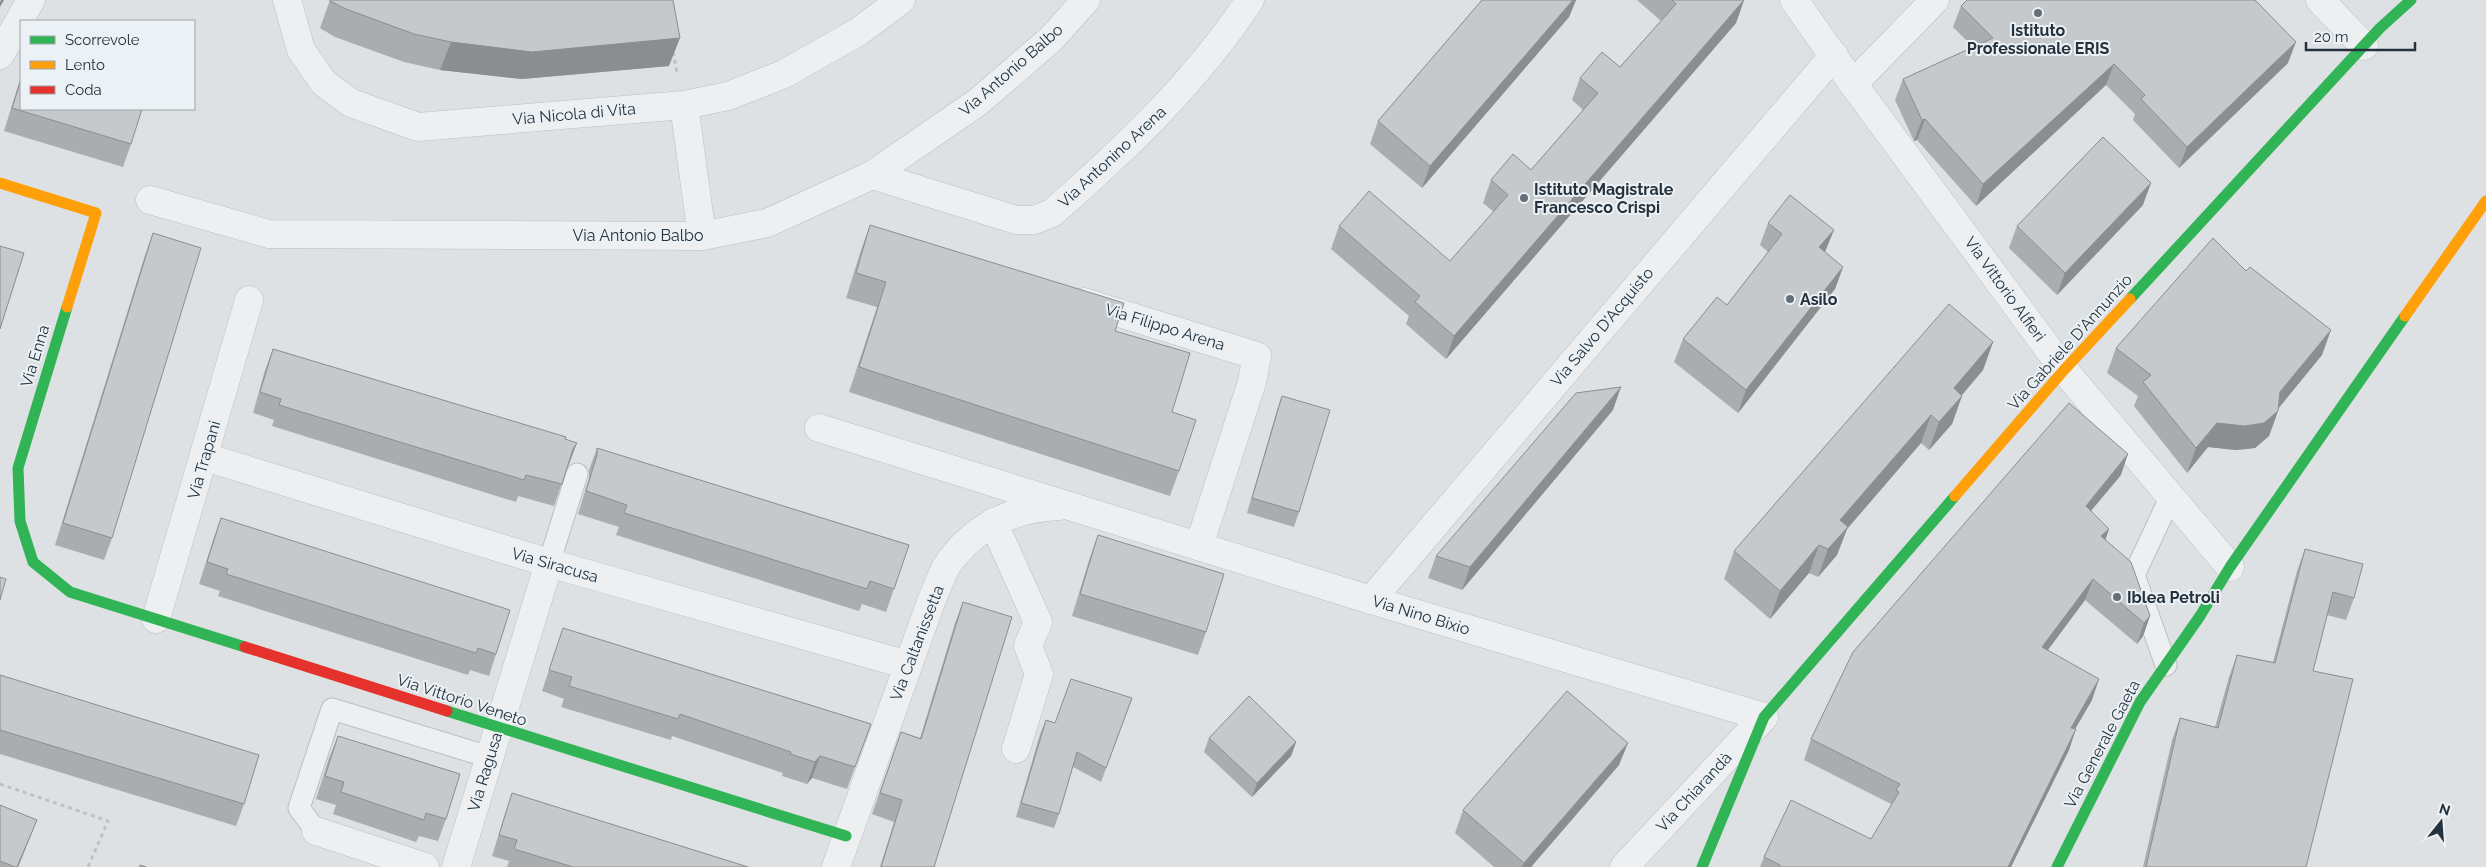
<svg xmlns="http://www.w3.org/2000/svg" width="2486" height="867" font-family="Raleway,sans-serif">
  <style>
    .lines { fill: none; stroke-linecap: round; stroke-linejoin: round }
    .lane-casing { stroke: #bcbfc1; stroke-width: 23 }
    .street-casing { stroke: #bcbfc1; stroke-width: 29 }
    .path { stroke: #bdc1c4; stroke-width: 3; stroke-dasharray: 4 4; stroke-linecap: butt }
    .lane { stroke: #edeff1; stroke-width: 21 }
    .street { stroke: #edeff1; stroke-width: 28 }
    .fast { stroke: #30b455; stroke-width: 11 }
    .slow { stroke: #ff9f0a; stroke-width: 11 }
    .jam { stroke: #e5322d; stroke-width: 11 }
    .wall { fill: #aaadaf }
    .shaded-wall { fill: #8b8d8f }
    .building { fill: #c6c9cc; stroke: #8b8d8f }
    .poi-dot { fill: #666f77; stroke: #ebf1f4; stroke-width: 2 }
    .labels { text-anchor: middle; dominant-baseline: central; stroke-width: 4; stroke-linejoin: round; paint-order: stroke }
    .poi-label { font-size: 16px; font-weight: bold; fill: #25323d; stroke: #ebf1f4; text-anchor: start }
    .street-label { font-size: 16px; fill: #25323d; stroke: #ebf1f4 }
  </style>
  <rect width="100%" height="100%" fill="#dee1e3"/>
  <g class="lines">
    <g class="lane-casing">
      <g id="lane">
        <polyline points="549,563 577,474"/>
        <polyline points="2166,665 2134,575 2171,496"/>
        <polyline points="316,831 299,808 332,709 489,757"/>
      </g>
    </g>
    <g class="street-casing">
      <g id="street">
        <polyline points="287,0 301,50 324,83 351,103 418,127 684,105 728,96 784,74 858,32 901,0"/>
        <polyline points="1794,0 1853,84 2064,370 2230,567"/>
        <polyline points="2320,0 2364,46"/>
        <polyline points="0,55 31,0"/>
        <polyline points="1853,84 1935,0"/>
        <polyline points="684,105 702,236"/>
        <path d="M872 175 1016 220H1034L1052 213C1126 148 1195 83 1250 0"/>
        <polyline points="150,200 269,234 702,236 767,223 872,175 978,102 1051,39 1086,0"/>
        <polyline points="1084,302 1257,356 1252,382 1199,546"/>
        <polyline points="819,428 1371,600 1764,717 1624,867"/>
        <polyline points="205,457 549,563 908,665"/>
        <polyline points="993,522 1038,622 1028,646 1039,674 1016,749"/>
        <polyline points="1371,600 1834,55"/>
        <polyline points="156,619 249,300"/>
        <polyline points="316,831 425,867"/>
        <polyline points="456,867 549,563"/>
        <path d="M836 867 932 599C938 587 942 571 950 561 977 525 1015 508 1059 506"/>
      </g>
    </g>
    <g class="path">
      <polyline points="673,52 677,73"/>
      <polyline points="0,784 108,821 88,867"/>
    </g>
    <use href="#lane" class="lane"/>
    <use href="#street" class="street"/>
    <g class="fast">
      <polyline points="2130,299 2380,28 2411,0"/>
      <polyline points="67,307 18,468 20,521 33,562 70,592 245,647"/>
      <polyline points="447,711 846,836"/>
      <polyline points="1702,867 1764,717 1955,496"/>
      <polyline points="2057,867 2140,702 2200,616 2230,567 2405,316"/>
    </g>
    <g class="slow">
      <polyline points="0,183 96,213 67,307"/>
      <polyline points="2405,316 2486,201"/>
      <polyline points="1955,496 2064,370 2130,299"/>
    </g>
    <polyline class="jam" points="245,647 447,711"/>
  </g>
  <g class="wall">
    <polygon points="330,0 669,66 522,79 440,70 404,62 335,37 320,28"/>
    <polygon points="1482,0 1576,0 1569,17 1422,188 1370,144 1378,121"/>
    <polygon points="1637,0 1744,0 1736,23 1446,359 1406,324 1409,316 1331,249 1339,226 1450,261 1494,212 1483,203 1491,180 1531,170 1583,110 1572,100 1580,78 1620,67 1661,21"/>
    <polygon points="1961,6 2288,63 2179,168 2133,120 2135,114 2106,85 1976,206 1917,140 1914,141 1895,100 1903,79 1973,47 1953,27"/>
    <polygon points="21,76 21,109 131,144 123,167 4,131"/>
    <polygon points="2143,205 2057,295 2009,248 2017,226"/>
    <polygon points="1768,223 1825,252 1843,267 1835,289 1738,413 1674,362 1683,339 1727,305 1768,252 1760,245"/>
    <polygon points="870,225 1115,331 1172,412 1179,471 1170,496 849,392 877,307 846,298 861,250"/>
    <polygon points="153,233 112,538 104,560 55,545 145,255"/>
    <polygon points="1993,342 1983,370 1962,395 1952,424 1929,450 1921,443 1847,529 1837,555 1818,577 1809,573 1770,619 1724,579 1734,551"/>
    <polygon points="2116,348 2322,355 2279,408 2278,411 2269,436 2255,448 2236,450 2208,447 2187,473 2134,406 2138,396 2107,373"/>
    <polygon points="273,349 565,439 569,464 567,468 554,506 518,496 516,502 272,426 274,420 253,413 265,370"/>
    <polygon points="1282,396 1299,512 1294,527 1247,513 1277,410"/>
    <polygon points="1613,410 1462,590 1428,578 1436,556"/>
    <polygon points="597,448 909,545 886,612 862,604 859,611 616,535 619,527 578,514 589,478 589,470"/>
    <polygon points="2121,475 2091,511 2106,540 2150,616 2143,636 2137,644 2085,600 2048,650 2092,700 2075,729 2069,750 2011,867 1760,867 1764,857 1871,839 1889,809 1891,804 1804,760 1811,739"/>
    <polygon points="221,518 496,654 489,676 470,670 468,675 218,596 220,591 199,584 213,540"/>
    <polygon points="1098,535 1206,632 1198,655 1072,616 1090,557"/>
    <polygon points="2305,549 2354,598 2346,620 2327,615 2313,671 2306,867 2143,867 2172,740 2180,718 2215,727 2229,677 2237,655 2273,662 2297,571"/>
    <polygon points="963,602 934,867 880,867 894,822 872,814 901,732 920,738 955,623"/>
    <polygon points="563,628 871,724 847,789 812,778 807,784 782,776 783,773 672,736 671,740 561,707 564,699 542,691"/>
    <polygon points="0,675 244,804 236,826 0,754"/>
    <polygon points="1132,698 1101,782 1073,767 1059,814 1054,828 1016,817 1040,734 1046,720 1055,723"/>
    <polygon points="338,736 446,819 438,841 419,836 416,842 333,814 336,805 316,799 329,758"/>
    <polygon points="1209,738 1296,742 1291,756 1252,797 1204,752"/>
    <polygon points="1619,765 1531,867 1494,867 1455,833 1463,810"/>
    <polygon points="512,793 748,867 507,867 509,861 492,856 505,814"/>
    <polygon points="0,805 37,820 18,867 0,867"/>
  </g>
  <g class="shaded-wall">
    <polygon points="1,0 4,0 0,7 0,2"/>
    <polygon points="1573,0 1576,0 1569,17 1422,188 1430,166"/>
    <polygon points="1744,0 1736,23 1446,359 1454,336"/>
    <polygon points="680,38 669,66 522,79 440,70 451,42"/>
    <polygon points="2296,42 2288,63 2179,168 2187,147"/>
    <polygon points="2114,64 2106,85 1976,206 1983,184"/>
    <polygon points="1925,119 1917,140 1914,141 1922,120"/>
    <polygon points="2151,183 2143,205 2057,295 2065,273"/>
    <polygon points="1834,230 1825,252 1819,247"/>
    <polygon points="1843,267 1835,289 1738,413 1746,390"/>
    <polygon points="2331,330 2322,355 2271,417 2280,392"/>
    <polygon points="1993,342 1983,370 1944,416 1954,388"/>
    <polygon points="1621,387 1613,410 1462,590 1470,567"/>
    <polygon points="1962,396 1952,424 1929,450 1939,422"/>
    <polygon points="2278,411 2269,436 2255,448 2236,450 2208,447 2187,473 2196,448 2217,423"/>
    <polygon points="1931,415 1921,443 1847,529 1837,555 1818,577 1828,549 1840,520"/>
    <polygon points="577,443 569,464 565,470 573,449"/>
    <polygon points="2128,454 2121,475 2078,526 2086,506"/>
    <polygon points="2109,529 2102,550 2101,536"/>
    <polygon points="1819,545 1809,573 1770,619 1780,591"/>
    <polygon points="2093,579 2085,600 2035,667 2042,647"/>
    <polygon points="2150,616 2143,636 2137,644 2144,623"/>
    <polygon points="2099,679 2092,700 2064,748 2071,728"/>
    <polygon points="2076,729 2069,750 2011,867 2008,867"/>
    <polygon points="1296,742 1291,756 1252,797 1257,783"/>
    <polygon points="1628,743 1619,765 1531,867 1522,867 1524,863"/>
    <polygon points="820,756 812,778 807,784 815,762"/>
    <polygon points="37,820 18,867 17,867"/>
  </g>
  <g class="building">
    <polygon points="330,0 673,0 680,38 532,52 451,42 414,34 346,9 330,1"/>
    <polygon points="1482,0 1573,0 1430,166 1378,121"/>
    <polygon points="1672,0 1744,0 1454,336 1415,302 1420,296 1339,226 1369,191 1450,261 1508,195 1491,180 1513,154 1531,170 1598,93 1580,78 1602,52 1620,67 1676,4"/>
    <polygon points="1967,0 2255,0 2296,42 2187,147 2141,99 2145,95 2114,64 1983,184 1925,119 1922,120 1903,79 1993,38 1961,6"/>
    <polygon points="21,80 21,109 142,109 131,144 12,108"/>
    <polygon points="2103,137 2151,183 2065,273 2017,226"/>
    <polygon points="1790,195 1834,230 1819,247 1843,267 1746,390 1683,339 1717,297 1727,305 1782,234 1768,223"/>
    <polygon points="870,225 1124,303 1115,331 1190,353 1172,412 1196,420 1179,471 859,367 886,282 856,273"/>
    <polygon points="153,233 201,248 112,538 63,523"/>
    <polygon points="2213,238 2246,271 2250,267 2331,330 2280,392 2278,411 2264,423 2245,426 2217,423 2196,448 2143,382 2151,375 2116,348"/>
    <polygon points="0,246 24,253 0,329"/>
    <polygon points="1949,304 1993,342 1954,388 1962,396 1939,422 1931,415 1840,520 1848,527 1828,549 1819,545 1780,591 1734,551"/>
    <polygon points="273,349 566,437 565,439 577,443 573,449 562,484 526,475 524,480 279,405 281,399 260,392"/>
    <polygon points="1621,387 1470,567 1436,556 1576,393"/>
    <polygon points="1282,396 1330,410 1299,512 1252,498"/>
    <polygon points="2069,403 2128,454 2086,506 2109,529 2101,536 2131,562 2150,616 2144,623 2093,579 2042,647 2099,679 2071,728 2076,729 2008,867 1780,867 1780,865 1764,857 1791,800 1871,839 1899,792 1896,790 1900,784 1811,739 1853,652"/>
    <polygon points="597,448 909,545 894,589 870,581 867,589 624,513 627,505 586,491 597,455"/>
    <polygon points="221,518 510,610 496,654 478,648 476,653 226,574 228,569 207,562"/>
    <polygon points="1098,535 1224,574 1206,632 1080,594"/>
    <polygon points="2305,549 2363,564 2354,598 2333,592 2313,671 2353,679 2306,867 2146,867 2180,718 2218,728 2237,655 2275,663"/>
    <polygon points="0,577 6,579 0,600"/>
    <polygon points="963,602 1012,617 934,867 881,867 902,800 880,793 901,732 921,739"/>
    <polygon points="563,628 871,724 855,767 820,756 815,762 790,754 791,752 680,714 678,719 569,686 572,677 549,670"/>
    <polygon points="0,675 259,755 244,804 0,730"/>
    <polygon points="1071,679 1132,698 1106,768 1077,752 1059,814 1021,803 1046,720 1055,723"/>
    <polygon points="1567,691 1628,743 1524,863 1463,810"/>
    <polygon points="1249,696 1296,742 1257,783 1209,738"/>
    <polygon points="338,736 460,774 446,819 426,813 424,820 341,792 344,782 325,776"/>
    <polygon points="512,793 748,867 573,867 514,849 517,840 499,835"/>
    <polygon points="0,805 37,820 17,867 15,867 0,861"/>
    <polygon points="140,865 146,867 140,867"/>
  </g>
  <g class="poi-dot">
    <circle cx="2038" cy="13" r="5"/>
    <circle cx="1524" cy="198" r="5"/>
    <circle cx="1790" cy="299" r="5"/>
    <circle cx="2117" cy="597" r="5"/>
  </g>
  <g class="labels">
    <g class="poi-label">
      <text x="2038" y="30" text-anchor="middle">Istituto<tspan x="2038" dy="18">Professionale ERIS</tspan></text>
      <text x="1534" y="189">Istituto Magistrale<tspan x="1534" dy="18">Francesco Crispi</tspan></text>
      <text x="1800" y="299">Asilo</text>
      <text x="2127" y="597">Iblea Petroli</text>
    </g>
    <g class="street-label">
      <text transform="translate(1011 70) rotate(-41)">Via Antonio Balbo</text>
      <text transform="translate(574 114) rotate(-5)">Via Nicola di Vita</text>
      <text transform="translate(1112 157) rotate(-43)">Via Antonino Arena</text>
      <text x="638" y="235">Via Antonio Balbo</text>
      <text transform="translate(2005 289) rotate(54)">Via Vittorio Alfieri</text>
      <text transform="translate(1165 327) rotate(17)">Via Filippo Arena</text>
      <text transform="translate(1602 327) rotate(-50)">Via Salvo D'Acquisto</text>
      <text transform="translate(2070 342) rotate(-48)">Via Gabriele D'Annunzio</text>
      <text transform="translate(35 356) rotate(-73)">Via Enna</text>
      <text transform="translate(204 460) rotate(-74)">Via Trapani</text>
      <text transform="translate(555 565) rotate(16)">Via Siracusa</text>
      <text transform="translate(1421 615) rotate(17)">Via Nino Bixio</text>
      <text transform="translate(917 643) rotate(-69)">Via Caltanissetta</text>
      <text transform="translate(462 700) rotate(18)">Via Vittorio Veneto</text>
      <text transform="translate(2102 744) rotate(-62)">Via Generale Gaeta</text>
      <text transform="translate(485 772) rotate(-73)">Via Ragusa</text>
      <text transform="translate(1694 792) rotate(-47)">Via Chiarandà</text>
    </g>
  </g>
  <rect x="20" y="20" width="175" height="90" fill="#ebf1f4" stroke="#9ca5ab"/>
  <rect x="30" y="36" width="25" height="8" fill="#30b455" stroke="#9ca5ab"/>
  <text x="65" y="45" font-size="15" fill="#25323d">Scorrevole</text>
  <rect x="30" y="61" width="25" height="8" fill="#ff9f0a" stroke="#9ca5ab"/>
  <text x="65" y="70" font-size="15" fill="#25323d">Lento</text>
  <rect x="30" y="86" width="25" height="8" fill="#e5322d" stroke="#9ca5ab"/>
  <text x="65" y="95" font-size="15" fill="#25323d">Coda</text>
  <g transform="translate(2441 822) rotate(17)" stroke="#ebf1f4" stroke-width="4" paint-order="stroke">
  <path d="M0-4L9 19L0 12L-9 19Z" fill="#25323d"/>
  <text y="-8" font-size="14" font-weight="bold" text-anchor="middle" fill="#25323d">N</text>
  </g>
  <path d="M2306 42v8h109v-8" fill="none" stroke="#25323d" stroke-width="2.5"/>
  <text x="2314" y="42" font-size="15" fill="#25323d" stroke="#ebf1f4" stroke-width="4" paint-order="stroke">20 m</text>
</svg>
